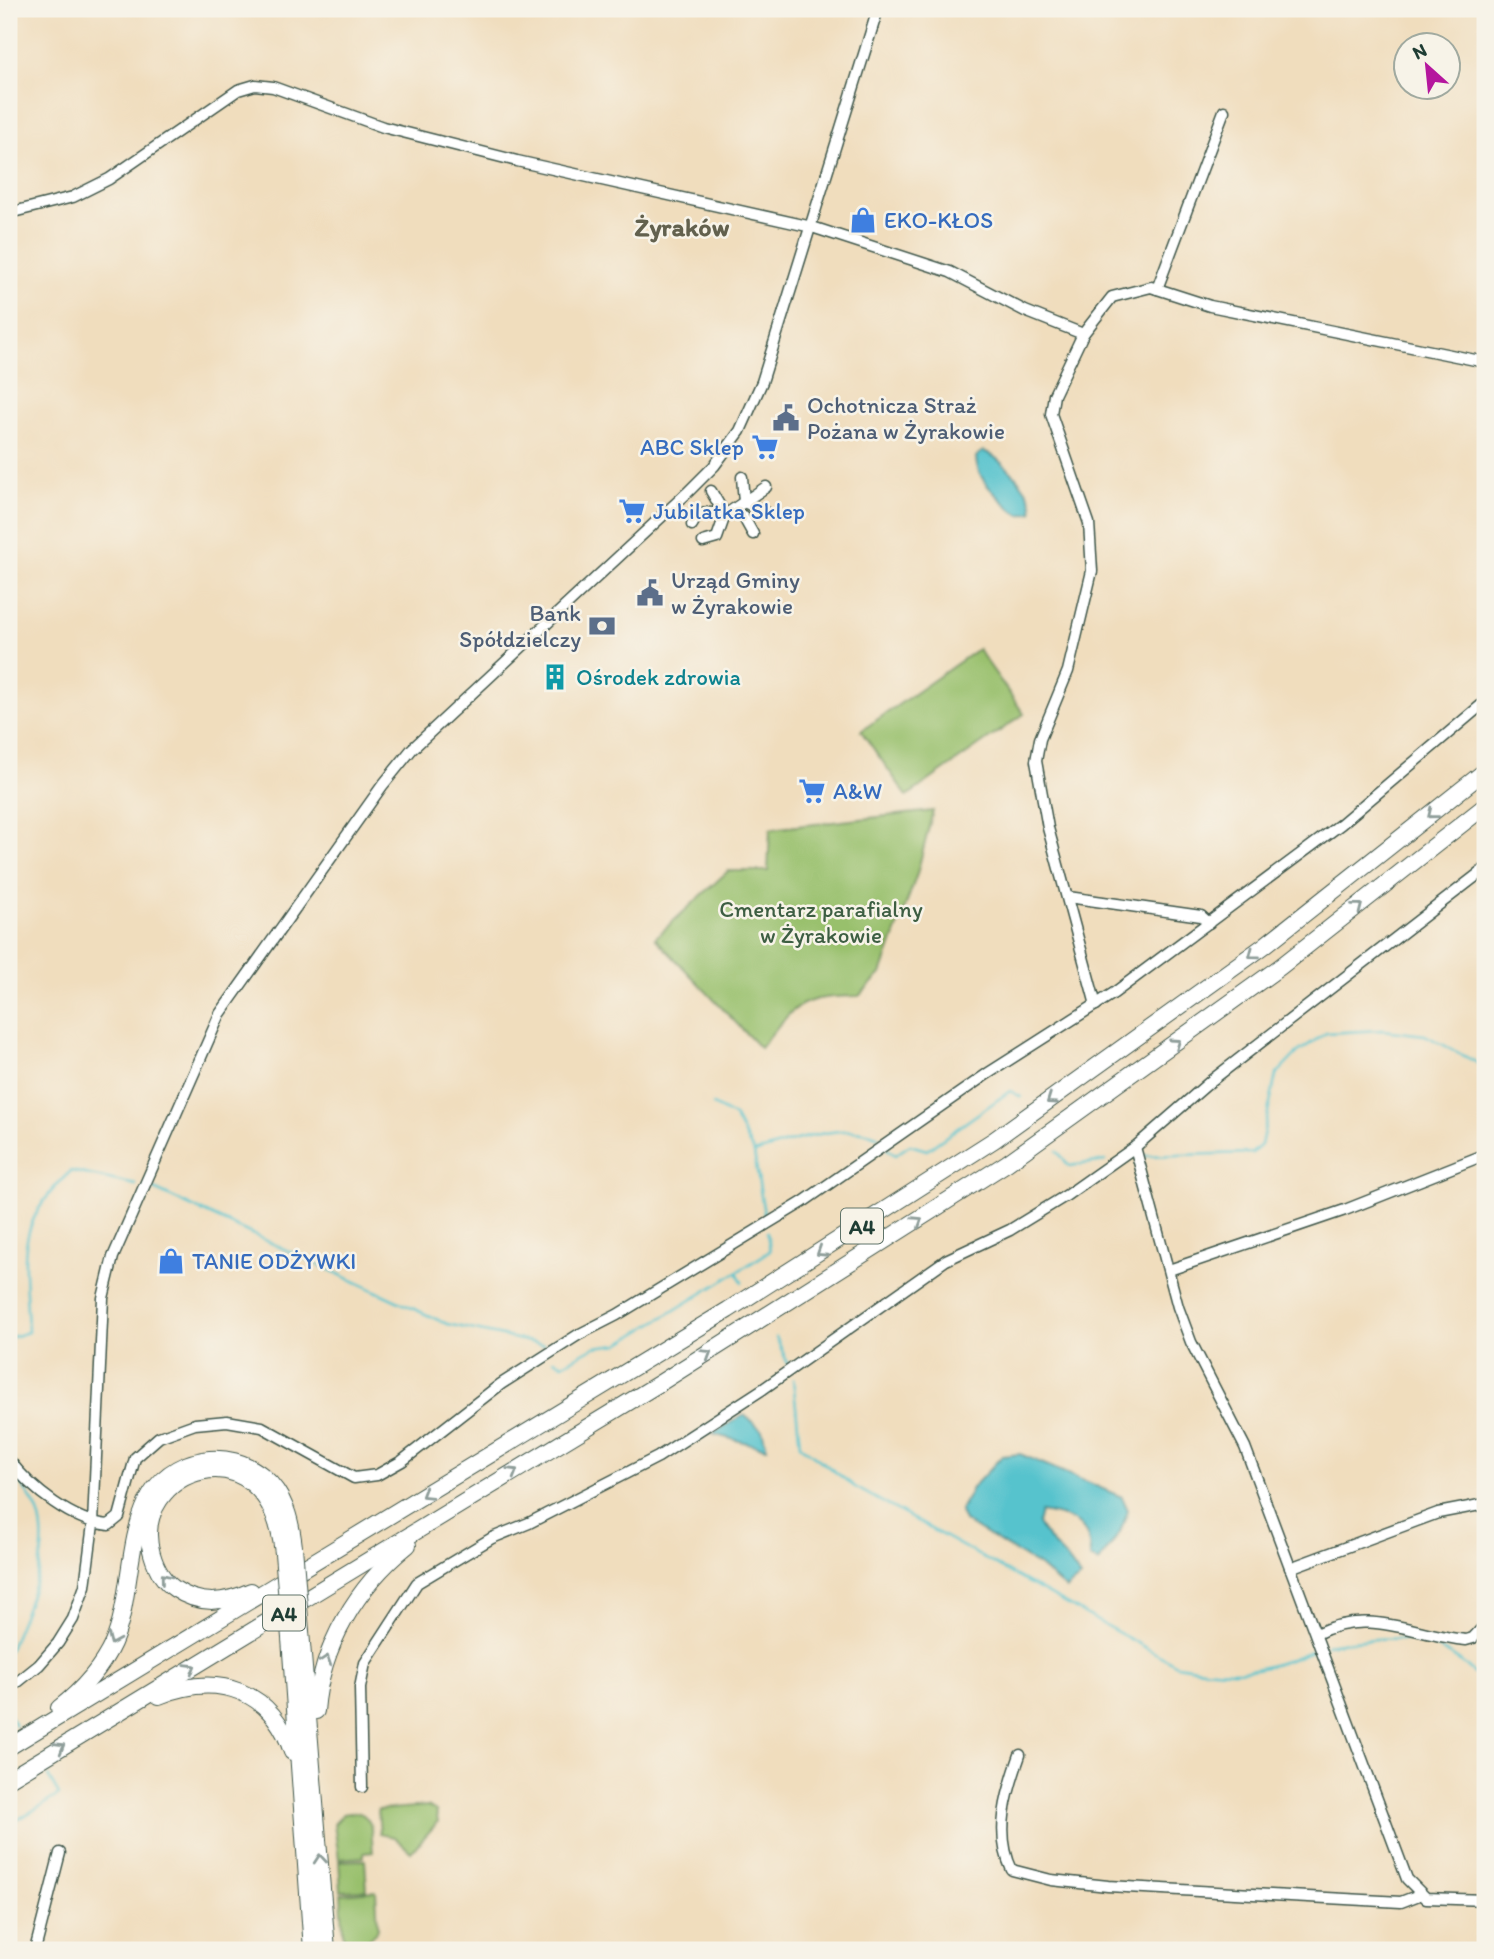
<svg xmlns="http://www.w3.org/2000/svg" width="1494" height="1959" font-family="Itim,sans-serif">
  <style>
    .green { fill: #98c06c; stroke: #5c7e50; stroke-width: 2 }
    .water { fill: #56c3cd; stroke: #3a8080; stroke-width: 2 }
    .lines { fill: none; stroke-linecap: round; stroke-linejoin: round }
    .stream { stroke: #56c3cd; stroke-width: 2.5 }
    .minor-casing { stroke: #3e5549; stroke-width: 13 }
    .highway-casing { stroke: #3e5549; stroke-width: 18 }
    .minor { stroke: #fff; stroke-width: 10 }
    .highway { stroke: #fff; stroke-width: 16 }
    .highway-bridge-casing { stroke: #3e5549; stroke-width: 18; stroke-linecap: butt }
    .highway-bridge { stroke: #fff; stroke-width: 16 }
    .oneway { stroke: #8f9e9a }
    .labels { text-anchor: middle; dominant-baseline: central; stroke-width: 5; stroke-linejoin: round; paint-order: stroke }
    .shield { fill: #f7f3e8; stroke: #60746a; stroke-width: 2 }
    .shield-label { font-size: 21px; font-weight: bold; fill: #1f3d34 }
    .shop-label { font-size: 23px; fill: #366cbe; stroke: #f7f3e8; text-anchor: start }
    .service-label { font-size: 23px; fill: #4e5e75; stroke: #f7f3e8; text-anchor: start }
    .culture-label { font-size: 23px; fill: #0d838f; stroke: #f7f3e8; text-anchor: start }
    .park-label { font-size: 23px; fill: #3d5e42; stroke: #f7f3e8 }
    .quarter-label { font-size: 26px; font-weight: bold; fill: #62614e; stroke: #f7f3e8 }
  </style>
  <rect width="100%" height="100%" fill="#f7f3e8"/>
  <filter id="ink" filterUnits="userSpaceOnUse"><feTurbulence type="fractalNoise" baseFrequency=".0143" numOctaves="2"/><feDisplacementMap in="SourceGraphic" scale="14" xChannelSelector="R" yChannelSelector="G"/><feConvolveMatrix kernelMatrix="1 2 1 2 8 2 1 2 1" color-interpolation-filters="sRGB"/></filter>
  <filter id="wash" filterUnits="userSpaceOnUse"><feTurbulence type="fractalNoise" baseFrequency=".00686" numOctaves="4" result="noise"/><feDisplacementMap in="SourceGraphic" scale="28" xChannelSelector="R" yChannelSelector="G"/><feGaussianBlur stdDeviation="1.57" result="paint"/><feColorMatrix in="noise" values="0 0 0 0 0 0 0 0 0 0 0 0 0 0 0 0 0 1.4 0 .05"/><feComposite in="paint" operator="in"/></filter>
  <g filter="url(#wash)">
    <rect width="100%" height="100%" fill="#f0ddbd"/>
    <g class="green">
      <polygon points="978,649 1024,714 907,796 861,731"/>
      <path d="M933 811 917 874 881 974 859 996C798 997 797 1003 760 1048L655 938 728 871H768L770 829Z"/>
      <polygon points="428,1806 436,1811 438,1822 411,1852 394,1837 380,1834 378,1810"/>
      <path d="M357 1812C375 1817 371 1837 373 1852L364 1853V1857L339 1859 334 1824 343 1814Z"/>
      <polygon points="365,1860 367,1890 341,1891 339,1861"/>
      <polygon points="376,1891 378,1928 361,1950 344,1950 341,1894"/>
    </g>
    <g class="water">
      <path d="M983 451C1000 456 1037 494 1032 512L1021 515 1015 512C999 497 976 481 976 457Z"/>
      <polygon points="744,1415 762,1430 767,1448 712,1434"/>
      <path d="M1020 1454 1122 1497 1128 1510 1120 1532 1099 1562 1090 1558C1091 1522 1073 1518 1041 1512L1038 1524C1049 1546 1070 1556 1080 1578L1066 1589 1039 1566 964 1521 960 1512 972 1488 1002 1456Z"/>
    </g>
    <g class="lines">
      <g class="stream">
        <polyline points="713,1105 734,1116 754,1153 764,1214"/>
        <polyline points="887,1149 895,1155 910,1145 927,1150 1010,1091 1021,1097"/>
        <polyline points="1057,1151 1069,1166 1105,1161"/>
        <path d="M754 1153C792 1142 842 1120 879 1137"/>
        <polyline points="1143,1156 1252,1153 1261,1145 1276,1075 1298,1052 1326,1033 1382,1030 1425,1035 1485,1067"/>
        <polyline points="154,1189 447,1324 544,1345"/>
        <polyline points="742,1282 737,1272 770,1251 767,1232"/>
        <polyline points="776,1337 788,1364"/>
        <path d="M9 1338 28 1332C26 1258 11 1226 71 1171L136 1185"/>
        <polyline points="554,1360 563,1364 594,1347 619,1344 737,1272"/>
        <path d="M793 1379 800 1445 855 1487 1177 1665C1233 1675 1259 1674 1311 1651"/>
        <path d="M9 1470C19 1483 34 1499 39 1515 52 1557 25 1611 9 1650"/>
        <path d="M1326 1645C1392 1635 1437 1629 1485 1685"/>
        <polyline points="9,1715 15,1725"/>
        <polyline points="9,1825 59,1795 48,1776"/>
      </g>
    </g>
  </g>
  <g filter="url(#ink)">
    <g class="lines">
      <g class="minor-casing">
        <g id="minor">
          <polyline points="9,213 73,197 109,179 238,90 255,85 273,87 383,127 517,161 812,227 950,272 1025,311 1083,334"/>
          <polyline points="1157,289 1224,111"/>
          <polyline points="742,477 744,502 765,512"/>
          <polyline points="711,491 725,515 743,516 753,534"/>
          <path d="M692 525C699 509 711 512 725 515"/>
          <polyline points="703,542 717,538 725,515 766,487"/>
          <polyline points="1068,897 1201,916 1209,923"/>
          <polyline points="1096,1005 1048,828 1036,761 1040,739 1068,671 1092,571 1089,523 1051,414 1054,395 1083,334 1112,297 1151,287 1210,306 1485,362"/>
          <polyline points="1135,1147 1178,1307 1191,1342 1245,1447 1407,1879 1426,1898 1485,1900"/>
          <polyline points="1169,1270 1345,1210 1484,1155"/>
          <path d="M9 1460C31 1489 73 1522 109 1525L119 1517 135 1458 159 1437 195 1424 227 1421 262 1427 354 1478 377 1475 402 1461 501 1384 578 1335 617 1315 803 1202 987 1074 1114 993 1341 824 1485 702"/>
          <polyline points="1290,1568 1438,1513 1485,1504"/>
          <path d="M1316 1634C1368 1607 1414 1635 1466 1640L1473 1638 1485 1625"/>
          <polyline points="9,1689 39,1665 58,1643 73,1619 85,1586 93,1524 103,1298 113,1257 220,1014 382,786 412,749 687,493 714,466 740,431 762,382 878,9"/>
          <path d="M1020 1755C1007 1792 994 1833 1012 1870L1051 1880 1108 1886 1401 1902 1419 1895"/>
          <polyline points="362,1787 360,1688 365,1663 417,1583 492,1538 529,1523 658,1457 763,1389 946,1260 1010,1230 1067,1195 1135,1147 1212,1080 1485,869"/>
          <polyline points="35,1950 60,1853"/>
        </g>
      </g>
      <g class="highway-casing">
        <g id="highway">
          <path d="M251 1591C225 1603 200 1606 175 1589 163 1581 156 1568 152 1554 127 1471 268 1417 283 1553"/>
          <polyline points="301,1631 327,1950"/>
          <polyline points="290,1638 312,1950"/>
          <path d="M159 1696C218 1672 272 1690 292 1752"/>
          <path d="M59 1708C82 1690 101 1669 113 1643 140 1582 117 1475 203 1460 224 1456 246 1462 263 1476 285 1495 291 1520 294 1547"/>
          <path d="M316 1711C321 1646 357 1586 408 1545"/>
          <polyline points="9,1747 728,1310 994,1140 1264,946 1485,771"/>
          <polyline points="9,1779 660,1383 1007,1163 1280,967 1485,806"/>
        </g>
      </g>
      <use href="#minor" class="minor"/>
      <use href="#highway" class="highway"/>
      <g class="highway-bridge-casing">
        <g id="highway-bridge">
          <polyline points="294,1547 301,1631"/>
          <polyline points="283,1553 290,1638"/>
        </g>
      </g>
      <use href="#highway-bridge" class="highway-bridge"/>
    </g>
    <defs><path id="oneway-chevron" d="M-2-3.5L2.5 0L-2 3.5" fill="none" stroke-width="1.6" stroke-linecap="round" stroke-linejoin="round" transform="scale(1.75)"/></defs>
    <g class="oneway">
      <use href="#oneway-chevron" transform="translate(1432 814) rotate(141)"/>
      <use href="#oneway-chevron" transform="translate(1358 907) rotate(-38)"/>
      <use href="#oneway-chevron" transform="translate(1253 954) rotate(143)"/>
      <use href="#oneway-chevron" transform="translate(1176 1043) rotate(-35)"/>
      <use href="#oneway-chevron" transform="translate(1051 1100) rotate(145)"/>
      <use href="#oneway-chevron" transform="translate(918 1221) rotate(-33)"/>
      <use href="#oneway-chevron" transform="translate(821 1252) rotate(147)"/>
      <use href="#oneway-chevron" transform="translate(707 1354) rotate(-32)"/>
      <use href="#oneway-chevron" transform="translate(513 1472) rotate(-31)"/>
      <use href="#oneway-chevron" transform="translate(426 1494) rotate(148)"/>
      <use href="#oneway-chevron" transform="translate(165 1578) rotate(-129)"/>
      <use href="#oneway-chevron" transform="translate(113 1640) rotate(113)"/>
      <use href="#oneway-chevron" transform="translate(326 1660) rotate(-71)"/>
      <use href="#oneway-chevron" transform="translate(191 1668) rotate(-31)"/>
      <use href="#oneway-chevron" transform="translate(60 1747) rotate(-31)"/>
      <use href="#oneway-chevron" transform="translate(320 1859) rotate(-95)"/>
    </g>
  </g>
  <defs>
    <g id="shop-bare" transform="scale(2.1)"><path d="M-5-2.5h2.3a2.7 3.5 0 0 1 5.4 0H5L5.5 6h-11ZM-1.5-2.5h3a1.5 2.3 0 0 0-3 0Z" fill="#3f7fe0" stroke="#f7f3e8" stroke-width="2.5" paint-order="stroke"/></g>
    <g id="civic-bare" transform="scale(2.1)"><path d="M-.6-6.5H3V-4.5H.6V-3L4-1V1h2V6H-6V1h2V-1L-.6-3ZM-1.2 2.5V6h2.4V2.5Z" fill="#5c6f8a" stroke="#f7f3e8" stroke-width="2.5" paint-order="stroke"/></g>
    <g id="supermarket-bare" transform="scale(2.1)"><path d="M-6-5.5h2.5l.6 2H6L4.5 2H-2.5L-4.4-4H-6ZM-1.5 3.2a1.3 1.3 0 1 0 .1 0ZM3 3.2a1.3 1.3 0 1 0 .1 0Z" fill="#3f7fe0" stroke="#f7f3e8" stroke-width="2.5" paint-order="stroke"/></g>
    <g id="bank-bare" transform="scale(2.1)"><path d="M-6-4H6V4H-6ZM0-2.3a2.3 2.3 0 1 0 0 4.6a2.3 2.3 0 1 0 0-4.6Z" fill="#5c6f8a" stroke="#f7f3e8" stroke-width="2.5" paint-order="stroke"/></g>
    <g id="building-bare" transform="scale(2.1)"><path d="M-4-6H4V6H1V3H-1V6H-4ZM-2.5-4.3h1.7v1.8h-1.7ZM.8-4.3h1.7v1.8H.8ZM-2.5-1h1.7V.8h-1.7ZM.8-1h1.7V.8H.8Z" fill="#0f9aa8" stroke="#f7f3e8" stroke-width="2.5" paint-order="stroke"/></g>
  </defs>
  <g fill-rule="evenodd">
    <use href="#shop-bare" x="863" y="220"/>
    <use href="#civic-bare" x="786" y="418"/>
    <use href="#supermarket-bare" x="765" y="447"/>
    <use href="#supermarket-bare" x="632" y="511"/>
    <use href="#civic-bare" x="650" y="593"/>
    <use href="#bank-bare" x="602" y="626"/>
    <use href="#building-bare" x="555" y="677"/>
    <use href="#supermarket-bare" x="812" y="791"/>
    <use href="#shop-bare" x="171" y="1261"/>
  </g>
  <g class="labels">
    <g class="shield">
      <rect x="841" y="1208.5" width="42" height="35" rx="5"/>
      <rect x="263" y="1595.5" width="42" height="35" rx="5"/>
    </g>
    <g class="shield-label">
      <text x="862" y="1226">A4</text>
      <text x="284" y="1613">A4</text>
    </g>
    <g class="shop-label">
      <text x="884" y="220">EKO-KŁOS</text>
      <text x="744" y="447" text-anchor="end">ABC Sklep</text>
      <text x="653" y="511">Jubilatka Sklep</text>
      <text x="833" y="791">A&amp;W</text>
      <text x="192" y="1261">TANIE ODŻYWKI</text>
    </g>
    <g class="service-label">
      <text x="807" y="405">Ochotnicza Straż<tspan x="807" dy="26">Pożana w Żyrakowie</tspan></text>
      <text x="671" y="580">Urząd Gminy<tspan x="671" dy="26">w Żyrakowie</tspan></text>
      <text x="581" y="613" text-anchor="end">Bank<tspan x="581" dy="26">Spółdzielczy</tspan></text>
    </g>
    <g class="culture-label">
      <text x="576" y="677">Ośrodek zdrowia</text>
    </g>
    <g class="park-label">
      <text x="821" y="909">Cmentarz parafialny<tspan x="821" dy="26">w Żyrakowie</tspan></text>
    </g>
    <g class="quarter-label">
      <text x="682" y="227">Żyraków</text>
    </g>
  </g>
  <rect width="1494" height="1959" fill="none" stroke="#f7f3e8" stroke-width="35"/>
  <g transform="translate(1427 66) rotate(333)"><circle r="33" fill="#f7f3e8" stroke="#a1aaa0" stroke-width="2"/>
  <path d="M0-5L12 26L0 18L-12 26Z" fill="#b5179e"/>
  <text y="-10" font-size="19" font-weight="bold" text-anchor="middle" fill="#1f3d34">N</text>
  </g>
</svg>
